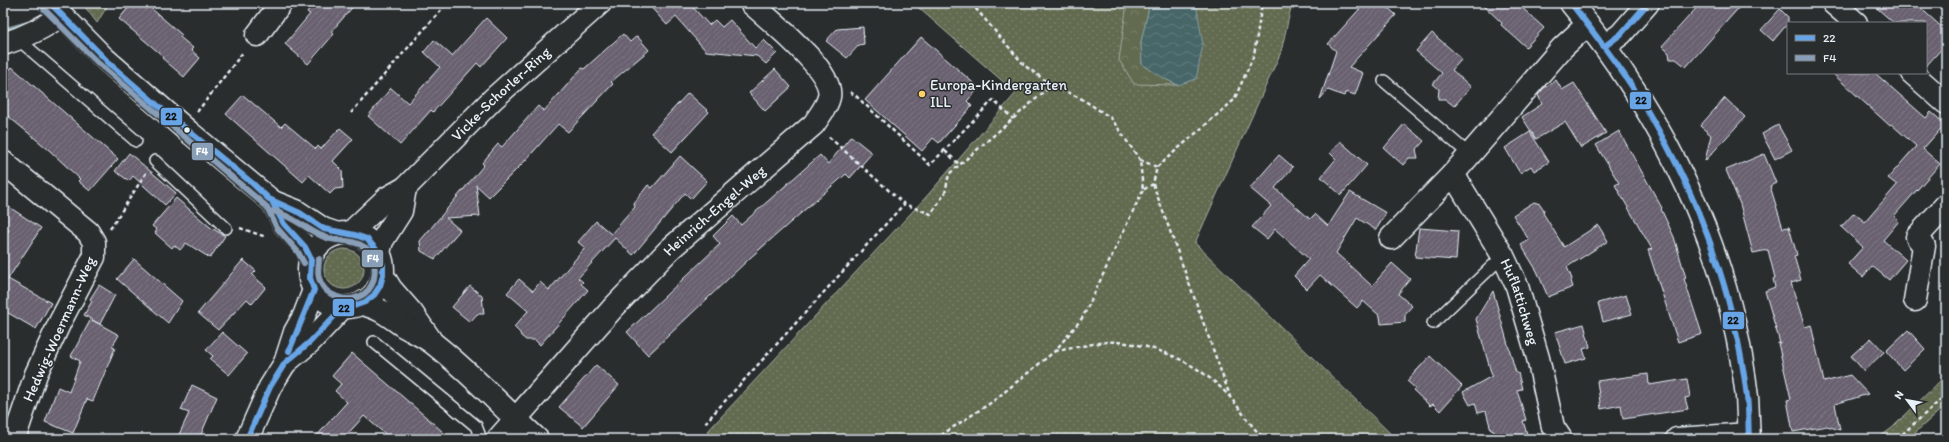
<svg xmlns="http://www.w3.org/2000/svg" width="1949" height="442" font-family="Itim,sans-serif">
  <style>
    .green { fill: url(#green-dots); stroke: #a5aea4 }
    .forest { fill: url(#forest-crowns); stroke: #a5aea4 }
    .water { fill: url(#water-waves); stroke: #879ea2 }
    .lines { fill: none; stroke-linecap: round; stroke-linejoin: round }
    .stream { stroke: #879ea2; stroke-width: 6 }
    .building { fill: url(#building-hatch); stroke: #e8f1f8 }
    .lane-casing { stroke: #e8f1f8; stroke-width: 14 }
    .street-casing { stroke: #e8f1f8; stroke-width: 25 }
    .path { stroke: #e8f1f8; stroke-width: 2.5; stroke-dasharray: 4 3; stroke-linecap: butt }
    .lane { stroke: #2a2d2e; stroke-width: 11 }
    .street { stroke: #2a2d2e; stroke-width: 22 }
    .bus-1-casing { stroke: #2a2d2e; stroke-width: 9 }
    .bus-2-casing { stroke: #2a2d2e; stroke-width: 9 }
    .bus-1 { stroke: #67a5e6; stroke-width: 6 }
    .bus-2 { stroke: #899eb7; stroke-width: 6 }
    .poi-dot { fill: #ffd166; stroke: #2a2d2e; stroke-width: 1.5 }
    .bus-dot { fill: #e8f1f8; stroke: #2a2d2e; stroke-width: 1.5 }
    .labels { text-anchor: middle; dominant-baseline: central; stroke-width: 3; stroke-linejoin: round; paint-order: stroke }
    .poi-label { font-size: 15px; fill: #e8f1f8; stroke: #2a2d2e; text-anchor: start }
    .street-label { font-size: 15px; fill: #e8f1f8; stroke: #2a2d2e }
    .line-badge { stroke: #2a2d2e; stroke-width: 1.5 }
    .badge-label { font-size: 11px; text-anchor: middle; font-weight: bold; fill: #fff }
    .pale-badge-label { font-size: 11px; text-anchor: middle; font-weight: bold; fill: #111 }
  </style>
  <defs>
    <pattern id="green-dots" width="8" height="8" patternUnits="userSpaceOnUse"><rect width="8" height="8" fill="#626a50"/><path d="M2 2h.1M6 6h.1" fill="none" stroke="#78806a" stroke-width="1.8" stroke-linecap="round"/></pattern>
    <pattern id="forest-crowns" width="20" height="18" patternUnits="userSpaceOnUse"><rect width="20" height="18" fill="#626a50"/><path d="M2 6a3 3 0 1 1 6 0M12 15a3 3 0 1 1 6 0" fill="none" stroke="#78806a"/></pattern>
    <pattern id="water-waves" width="16" height="10" patternUnits="userSpaceOnUse"><rect width="16" height="10" fill="#476668"/><path d="M0 5q4-4 8 0t8 0" fill="none" stroke="#627c7e"/></pattern>
    <pattern id="building-hatch" width="6" height="6" patternUnits="userSpaceOnUse"><rect width="6" height="6" fill="#696070"/><path d="M-1 1l2-2M0 6l6-6M5 7l2-2" fill="none" stroke="#7e7785"/></pattern>
  </defs>
  <rect width="100%" height="100%" fill="#2a2d2e"/>
  <filter id="ink" filterUnits="userSpaceOnUse"><feTurbulence type="fractalNoise" baseFrequency=".025" numOctaves="2"/><feDisplacementMap in="SourceGraphic" scale="8" xChannelSelector="R" yChannelSelector="G"/><feConvolveMatrix kernelMatrix="1 2 1 2 8 2 1 2 1" color-interpolation-filters="sRGB"/></filter>
  <g filter="url(#ink)">
    <g class="green">
      <polygon points="82,3 109,3 97,23"/>
      <polygon points="913,3 1292,3 1281,52 1195,243 1396,439 716,439 707,432 926,197 1016,93"/>
      <circle cx="344" cy="269" r="20"/>
      <polygon points="1946,375 1946,405 1908,439 1877,439 1892,428"/>
    </g>
    <polygon class="forest" points="1127,3 1150,3 1141,42 1142,64 1161,77 1178,85 1134,84 1119,60"/>
    <polygon class="water" points="1150,3 1196,3 1203,45 1196,79 1178,85 1161,77 1142,64 1141,42"/>
    <g class="lines">
      <polyline class="stream" points="3,31 28,24"/>
    </g>
    <g class="building">
      <polygon points="132,3 145,3 182,35 180,37 193,48 191,50 200,58 184,77 162,58 163,56 119,19"/>
      <polygon points="314,3 356,3 331,32 334,34 308,64 285,44 310,14 307,12"/>
      <polygon points="647,3 691,3 690,4 709,25 715,20 722,27 730,20 755,48 764,40 777,53 766,64 757,56 706,51 676,17 667,25"/>
      <polygon points="1365,3 1383,3 1396,15 1349,67 1363,73 1355,95 1346,92 1344,96 1328,90 1320,99 1336,51 1328,44"/>
      <polygon points="1481,3 1517,3 1544,28 1526,47 1501,25 1502,23"/>
      <polygon points="1701,3 1743,3 1686,67 1676,59 1670,59 1669,53 1662,46"/>
      <polygon points="1871,3 1915,3 1946,31 1946,44 1926,66 1926,23 1894,23"/>
      <polygon points="1780,9 1788,17 1788,23 1773,41 1761,30"/>
      <polygon points="486,18 507,38 481,67 477,63 433,112 431,110 400,145 368,116 391,88 408,103 440,67 424,52 434,40 452,56"/>
      <polygon points="863,27 864,44 859,45 847,58 826,41 837,29"/>
      <polygon points="1432,33 1462,59 1452,70 1471,87 1454,106 1445,99 1438,99 1439,89 1433,84 1442,73 1416,51"/>
      <polygon points="623,34 630,42 637,36 649,50 611,82 613,84 568,132 558,124 525,161 489,197 476,185 480,216 446,218 460,230 435,259 421,251 420,241 484,165 482,163 498,144 502,147 538,106 544,111 582,68 584,69"/>
      <polygon points="921,37 979,88 967,101 972,106 939,143 933,138 922,151 865,100"/>
      <polygon points="12,67 118,159 90,191 78,181 80,179 49,150 3,112 3,77"/>
      <polygon points="775,69 791,87 765,111 749,93"/>
      <polygon points="1832,73 1875,73 1926,118 1931,112 1945,124 1923,149 1940,164 1894,216 1899,221 1883,240 1906,260 1889,280 1872,266 1863,277 1848,264 1863,247 1841,227 1854,213 1865,222 1897,185 1888,178 1916,146 1891,124 1889,125"/>
      <polygon points="1556,80 1562,90 1574,83 1606,133 1581,148 1565,122 1536,139 1522,117 1542,104 1538,95 1544,88"/>
      <polygon points="688,93 709,112 672,152 651,133"/>
      <polygon points="243,95 281,127 285,123 316,149 318,146 321,149 340,128 353,139 333,161 342,170 343,188 335,189 330,194 309,175 303,182 226,114"/>
      <polygon points="1725,98 1745,117 1705,161 1711,135 1700,126"/>
      <polygon points="1404,124 1424,141 1416,150 1418,158 1409,158 1403,165 1384,148"/>
      <polygon points="1778,125 1792,150 1775,159 1762,134"/>
      <polygon points="1619,131 1662,208 1661,209 1674,237 1686,278 1684,279 1702,334 1678,342 1648,250 1652,249 1615,185 1619,183 1596,145"/>
      <polygon points="1530,132 1549,162 1534,171 1531,166 1520,173 1505,148"/>
      <polygon points="851,136 872,153 850,178 846,174 809,206 751,257 648,355 627,332 720,244 713,236 733,216 741,225 820,155 828,164"/>
      <polygon points="1340,141 1367,165 1341,195 1321,177 1336,159 1330,153"/>
      <polygon points="129,153 176,193 165,205 133,176 129,181 115,171"/>
      <polygon points="1764,154 1776,183 1770,186 1783,228 1789,227 1797,255 1794,256 1801,280 1791,283 1805,327 1811,325 1824,382 1850,375 1868,394 1835,404 1840,430 1827,426 1793,432 1787,400 1791,399 1778,343 1780,343 1765,291 1775,287 1773,279 1775,278 1768,250 1753,253 1740,204 1726,170"/>
      <polygon points="1279,155 1293,167 1275,188 1310,219 1315,214 1328,226 1350,192 1386,213 1376,230 1357,218 1336,253 1372,286 1392,263 1410,279 1398,294 1412,306 1405,314 1405,322 1381,324 1380,316 1363,301 1357,308 1320,275 1307,289 1294,276 1309,259 1275,229 1267,239 1252,227 1271,206 1250,188"/>
      <polygon points="680,156 707,181 691,199 685,193 633,255 615,238 578,278 583,282 581,284 588,290 540,345 535,340 526,340 521,336 520,333 514,327 528,311 507,293 519,279 533,291 540,282 549,290 585,248 578,242 596,221 611,234 635,207 634,203 648,185 652,188"/>
      <polygon points="176,198 210,227 225,236 210,258 186,243 180,250 174,245 172,248 155,233 157,230 152,226"/>
      <polygon points="1534,202 1540,204 1544,210 1543,213 1564,247 1598,225 1608,241 1567,267 1572,279 1571,281 1573,287 1548,297 1537,271 1521,245 1529,240 1513,215"/>
      <polygon points="3,203 41,228 8,279 51,303 36,329 3,310 3,240 9,230 3,226"/>
      <polygon points="1419,228 1458,231 1456,260 1415,257"/>
      <polygon points="134,259 182,301 168,323 117,279"/>
      <polygon points="243,260 256,271 252,275 266,287 252,304 247,299 218,330 198,313"/>
      <polygon points="99,285 115,295 100,324 92,320 119,335 112,347 115,348 93,401 87,399 73,433 45,422 58,387 69,392 80,361 71,356 91,319 84,315 92,301 90,299"/>
      <polygon points="470,286 482,296 484,314 477,314 470,322 452,307"/>
      <polygon points="1493,291 1516,373 1518,373 1522,389 1517,390 1526,420 1523,421 1527,434 1506,439 1496,439 1493,429 1491,430 1486,411 1478,413 1475,403 1470,405 1463,392 1492,376 1476,319"/>
      <polygon points="1626,295 1632,314 1603,322 1598,303"/>
      <polygon points="1584,324 1590,347 1583,349 1586,358 1565,364 1555,332"/>
      <polygon points="1908,330 1925,349 1903,370 1886,351"/>
      <polygon points="222,332 247,354 229,375 210,359 213,356 206,350"/>
      <polygon points="1871,338 1884,352 1864,371 1851,356"/>
      <polygon points="352,353 426,417 451,439 391,439 364,416 343,439 314,439 347,402 335,391 341,384 332,376"/>
      <polygon points="1430,356 1462,386 1440,411 1433,404 1430,406 1413,390 1415,388 1407,381"/>
      <polygon points="596,365 619,385 583,427 559,407"/>
      <polygon points="1648,374 1649,385 1687,379 1690,397 1685,398 1688,409 1623,419 1621,405 1601,409 1597,381"/>
      <polygon points="192,385 217,397 199,439 177,439 189,413 181,410"/>
    </g>
    <g class="lines">
      <g class="lane-casing">
        <g id="lane">
          <polyline points="18,39 136,141"/>
          <polyline points="1384,81 1470,155"/>
          <polyline points="155,161 226,228"/>
          <polyline points="1433,323 1503,256"/>
          <polyline points="374,342 476,426 481,439"/>
        </g>
      </g>
      <g class="street-casing">
        <g id="street">
          <polyline points="50,3 103,57 189,132 273,202 284,224 305,247 311,259"/>
          <path d="M1571 3C1664 116 1730 250 1747 397 1748 411 1748 425 1749 439"/>
          <polyline points="1833,3 1856,23"/>
          <polyline points="257,35 281,3"/>
          <path d="M3 44C25 37 43 29 61 15"/>
          <polyline points="1605,46 1621,34 1648,3"/>
          <polyline points="1912,73 1946,103"/>
          <polyline points="3,162 88,232 94,242 94,257 60,322 36,374 14,439"/>
          <path id="s1" d="M1453 174 1503 256 1517 286 1538 358 1553 427 1561 439"/>
          <polyline points="273,202 296,211 323,229 338,234"/>
          <circle cx="346" cy="270" r="37"/>
          <path id="s2" d="M350 233 387 198 405 188 493 99 600 3"/>
          <polyline points="1391,238 1453,174 1562,48 1588,24"/>
          <polyline points="379,252 382,241 401,211 405,188"/>
          <polyline points="383,276 391,289 412,313 430,339"/>
          <polyline points="1915,300 1924,246 1917,237 1946,205"/>
          <path d="M363 304C383 310 386 314 402 325 413 332 424 336 434 344 471 373 503 408 537 439"/>
          <polyline points="285,363 310,342 342,308"/>
          <polyline points="247,439 270,387 285,363 295,332 304,316 314,290"/>
          <path id="s3" d="M498 439 613 308 670 249 814 124C819 116 827 107 829 97 835 71 769 20 751 3"/>
          <polyline points="1677,439 1748,434"/>
        </g>
      </g>
      <g class="path">
        <polyline points="971,3 1025,66 1052,85 1082,99 1111,118 1140,160 1143,190 1153,184 1157,167 1234,100 1254,55 1262,3"/>
        <polyline points="850,92 856,96 930,165 993,100 1013,119"/>
        <polyline points="197,112 244,51"/>
        <polyline points="351,113 447,3"/>
        <polyline points="829,137 904,204 931,214 945,193 949,174 1052,85"/>
        <polyline points="945,151 960,165"/>
        <polyline points="1140,160 1157,167"/>
        <polyline points="1153,184 1230,396"/>
        <polyline points="240,228 266,237"/>
        <polyline points="110,229 146,173"/>
        <path d="M1055 351C1071 349 1104 340 1118 342 1161 346 1201 365 1230 397 1242 411 1251 427 1265 439"/>
        <polyline points="705,423 904,204"/>
        <polyline points="935,439 992,402 1055,351 1083,317 1143,190"/>
        <polyline points="1897,439 1946,395"/>
      </g>
      <use href="#lane" class="lane"/>
      <use href="#street" class="street"/>
      <g class="bus-1-casing">
        <g id="bus-1">
          <polyline points="50,3 112,66 157,105 252,183 269,199 300,213 324,229 355,235 367,239 380,254 383,265 383,275 380,286 374,295 365,302 354,306 342,308 310,342 285,363 270,387 247,439"/>
          <path d="M1571 3C1593 32 1616 61 1635 91 1694 183 1734 288 1747 397 1749 411 1748 425 1749 439"/>
          <polyline points="1605,46 1621,34 1648,3"/>
          <polyline points="273,203 284,224 305,247 311,259 310,278 314,290 289,351"/>
        </g>
      </g>
      <g class="bus-2-casing">
        <g id="bus-2">
          <polyline points="44,9 98,63 267,207 277,228 298,252 304,263"/>
          <path d="M273 211C293 216 304 228 322 236 335 243 354 238 366 248 378 259 378 284 364 294 347 305 324 296 319 278 317 272 319 265 319 259"/>
        </g>
      </g>
      <use href="#bus-1" class="bus-1"/>
      <use href="#bus-2" class="bus-2"/>
    </g>
  </g>
  <circle class="poi-dot" cx="922" cy="94" r="4"/>
  <circle class="bus-dot" cx="187" cy="130" r="3.5"/>
  <g class="labels">
    <g class="poi-label">
      <text x="930" y="85">Europa-Kindergarten<tspan x="930" dy="17">ILL</tspan></text>
    </g>
    <g class="street-label">
      <text stroke="none"><textPath href="#s2" startOffset="206">Vicke-Schorler-Ring</textPath></text>
      <text stroke="none"><textPath href="#s3" startOffset="315">Heinrich-Engel-Weg</textPath></text>
      <text stroke="none"><textPath href="#s1" startOffset="145">Huflattichweg</textPath></text>
      <text transform="translate(59 329) rotate(-66)">Hedwig-Woermann-Weg</text>
    </g>
  </g>
  <g class="line-badge">
    <rect x="1629" y="91" width="23" height="19" rx="4" fill="#67a5e6"/>
    <rect x="160" y="107" width="23" height="19" rx="4" fill="#67a5e6"/>
    <rect x="191" y="142" width="23" height="19" rx="4" fill="#899eb7"/>
    <rect x="361" y="249" width="23" height="19" rx="4" fill="#899eb7"/>
    <rect x="332" y="298" width="23" height="19" rx="4" fill="#67a5e6"/>
    <rect x="1722" y="311" width="23" height="19" rx="4" fill="#67a5e6"/>
  </g>
  <g class="badge-label">
    <text x="202" y="155">F4</text>
    <text x="373" y="262">F4</text>
  </g>
  <g class="pale-badge-label">
    <text x="1641" y="104">22</text>
    <text x="171" y="120">22</text>
    <text x="344" y="312">22</text>
    <text x="1733" y="324">22</text>
  </g>
  <rect width="1949" height="442" fill="none" stroke="#2a2d2e" stroke-width="16"/>
  <rect x="8" y="8" width="1933" height="426" fill="none" stroke="#e8f1f8" stroke-width="1.5" filter="url(#ink)"/>
  <rect x="1787" y="22" width="140" height="52" fill="#2a2d2e" stroke="#767b7f"/>
  <rect x="1795" y="35" width="20" height="6" fill="#67a5e6" stroke="#767b7f"/>
  <text x="1823" y="42" font-size="12" fill="#e8f1f8">22</text>
  <rect x="1795" y="55" width="20" height="6" fill="#899eb7" stroke="#767b7f"/>
  <text x="1823" y="62" font-size="12" fill="#e8f1f8">F4</text>
  <g transform="translate(1907 400) rotate(302)" stroke="#2a2d2e" stroke-width="3" paint-order="stroke">
  <path d="M0-3L7 15L0 10L-7 15Z" fill="#e8f1f8"/>
  <text y="-6" font-size="11" font-weight="bold" text-anchor="middle" fill="#e8f1f8">N</text>
  </g>
</svg>
